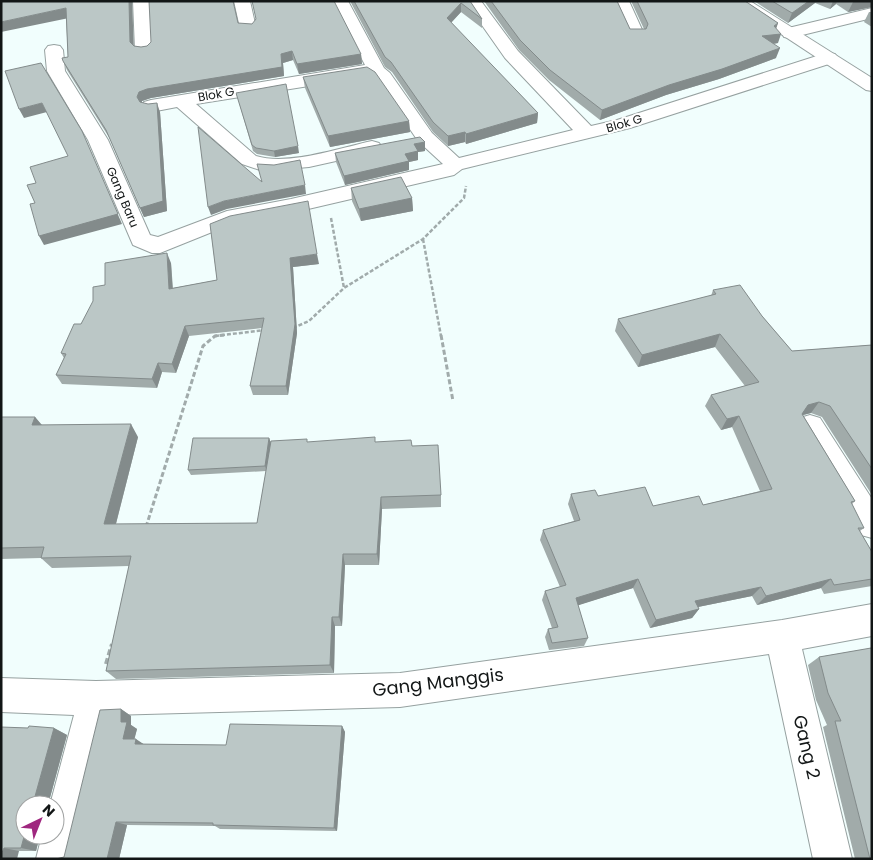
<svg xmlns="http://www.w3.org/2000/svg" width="873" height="860" font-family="Poppins,sans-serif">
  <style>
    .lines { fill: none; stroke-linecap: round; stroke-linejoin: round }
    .street-casing { stroke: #96a1a0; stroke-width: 2 }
    .secondary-casing { stroke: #96a1a0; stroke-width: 2 }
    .path-far2 { stroke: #a1abab; stroke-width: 2.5; stroke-dasharray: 4 2; stroke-linecap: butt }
    .path-far1 { stroke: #a1abab; stroke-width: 3; stroke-dasharray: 5 2.5; stroke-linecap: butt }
    .path { stroke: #a1abab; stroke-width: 4; stroke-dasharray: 6 3; stroke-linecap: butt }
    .street { fill: #fff; fill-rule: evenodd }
    .secondary { fill: #fff; fill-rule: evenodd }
    .wall { fill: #a1abaa }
    .shaded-wall { fill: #838b8b }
    .building { fill: #bbc7c6; stroke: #838b8b }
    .labels { text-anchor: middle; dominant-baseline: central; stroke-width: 4; stroke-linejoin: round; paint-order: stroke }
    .far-street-label { font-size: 12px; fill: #121616; stroke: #fff }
    .near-street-label { font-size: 18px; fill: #121616; stroke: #fff }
  </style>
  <rect width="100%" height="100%" fill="#f1fefd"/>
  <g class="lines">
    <g class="street-casing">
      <path id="street" d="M133,1H149L153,50L150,54L144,55L138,54L135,50Z
        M234,1H250L256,28L254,32H242L240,28Z
        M332,1H348L384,68L390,73L432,133L459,158L573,130L505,58L465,1H481L518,51L591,126L617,120L823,54L829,53L835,54L838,58L835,62L630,128L462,169L454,175L291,213L232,224L160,253H152L133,245L88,140L47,71L45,50L48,46L54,45L60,46L63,50L65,71L108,140L150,235L158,237L227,211L291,199L443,164L418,141L377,81L372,76L196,104L256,156C288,166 340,148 372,141L379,143L382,147L379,151L372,153L309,167L274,170H260L242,164L177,107L151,112L144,110L142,106L144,102L151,100L365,65Z
        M613,1H629L644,34L642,38H630Z
        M872,8V18L790,38L784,37L782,33L784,29Z
        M810,415L820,418L872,499V538L861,535L796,426L800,418Z
        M872,604V636L802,649L852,859H813L769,654L400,707L109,715L75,859H36L42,835H55V805H50L74,715L1,712V678L96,681L400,673L782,620Z"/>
    </g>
    <g class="secondary-casing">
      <path id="secondary" d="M731,1H750L872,78V91L866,90Z"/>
    </g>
    <path class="path-far2" d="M331,218L344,288
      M423,239L441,336
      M293,328L309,321L344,288L423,239L464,198L466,186
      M215,336L265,330"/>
    <path class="path-far1" d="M441,335L453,401
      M146,527L203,346L215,336L224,335"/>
    <path class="path" d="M106,664L112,644"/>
    <use href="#street" class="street"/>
    <use href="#secondary" class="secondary"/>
  </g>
  <path class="wall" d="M132,1L133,45L134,46L141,47L147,46L238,23L361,54L362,64L299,74L293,60L283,63L284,76L151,98L142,101V103L160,112L167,211L144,217L110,139L67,70L63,61L68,57L66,18Z
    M350,1H470L482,19V28L461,12L451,23L538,113L537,123L466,144L465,142L448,146L433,132L392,72L385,67Z
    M484,1H617L630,29H644L631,1H745L778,23L776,28L778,43L773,44L776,58L719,79L666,95L600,120L549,80L519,50Z
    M754,1H872V7L848,12L836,4L830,9L815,3L788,23Z
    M869,12H872V27L864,22Z
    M303,77L409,121L410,132L330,147L305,88Z
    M238,99L299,153L275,157L257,154L253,151Z
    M425,142V151L418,152V160L409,162V170L345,185L336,162L335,153Z
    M351,188L412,198L413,211L361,221L352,201Z
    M210,224L319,264L293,267L297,333L288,395H253L250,386L262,328L189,336L176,373L162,372L157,388L62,384L56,375L64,358L61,353L81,324L105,285L171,263L173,288L217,280Z
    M713,290L762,316L792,351L872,345V495L822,417L811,413L803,415L855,501L852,504L864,528L860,531L872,552V586L824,594L821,588L757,605L752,596L698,607L699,609L692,618L650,628L633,588L578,605L588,638L584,646L549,650L545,637L548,629L552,628L542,600L545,591L560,587L540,540L543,530L574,521L568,504L571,494L598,496L653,506L703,505L760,491L732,427L721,430L705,406L711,395L745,386L715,347L638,367L615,331L618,319L711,296Z
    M1,417H35L42,425L138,437L116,524L257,523L266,471L191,475L188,470L269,438L271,443L307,442H376L412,446L441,495V507L382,509L379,565H345L342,626H335L334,673L116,679L106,671L129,566L52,568L41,558L1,559Z
    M872,648V859H855L823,727L827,725L816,700L808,665L819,657Z
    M121,709L131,716V725L137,729L134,739L143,744L226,745L342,726L345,732L337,831L220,829L215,826L127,825L119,859H56L64,857Z
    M28,728H54L67,735L48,805H49H25V835H40L36,851H19L1,859Z"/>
  <path class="shaded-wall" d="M129,1H132L134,51L130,42Z
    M809,1H816L815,3L788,23L792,13Z
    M833,1H837L836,4L830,9Z
    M858,1H872V7L848,12L853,2Z
    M461,3V12L446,28L447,18Z
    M66,8L69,18L1,32V22Z
    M778,23L775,32L781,34L778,43L758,46L762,36Z
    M780,48L776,58L719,79L666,95L600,120L602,110L669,85Z
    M292,51L293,60L283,63L284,76L151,98L142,101L140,107L137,97L139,92L147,89Z
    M361,54L362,64L299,74L297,64Z
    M42,103L47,112L24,118L19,109Z
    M157,103L160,112L167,211L144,217L140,208Z
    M538,113L537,123L466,144V134Z
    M409,121L410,132L330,147L328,136Z
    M465,132V142L448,146V136Z
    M86,141L122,224L44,245L39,236Z
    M425,142V151L418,152V160L409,162V170L345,185L344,176L405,154L414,144Z
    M298,146L299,153L275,157L274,151Z
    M305,185L306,194L227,209L211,215L208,207L224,201Z
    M412,198L413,211L361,221L359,209Z
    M167,253L171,263L173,298L169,289Z
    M317,254L319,264L293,267L297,333L288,395L286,386L290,258Z
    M185,326L189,336L176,373L172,364Z
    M720,334L715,347L638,367L642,355Z
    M158,363L162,372L157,388L152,379Z
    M819,402L811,413L799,416L808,405Z
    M739,416L732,427L721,430L727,419Z
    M35,417L45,429L32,425Z
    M131,424L138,437L113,535L104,524Z
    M269,438L271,443L267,471L265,466Z
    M381,497L382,509L379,565L377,554Z
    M343,554L345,565L342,626L339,617Z
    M638,579L633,588L573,607L576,598Z
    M831,579L821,588L757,605L766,596Z
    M761,587L752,596L688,609L695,601Z
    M699,609L692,618L650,628L656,620Z
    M332,617L335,626L334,673L330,665Z
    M121,709L131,716V725L137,729L133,745L123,739L121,722Z
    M342,726L345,732L337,831L334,828Z
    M54,728L67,735L48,805H49H39L34,800Z
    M136,739L145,745L135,744Z
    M116,822L127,825L119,859H107Z
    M25,833V835H40L36,851L21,848Z
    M4,848L19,851L17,859H1V855Z"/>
  <path class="building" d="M1,1H129L130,42L134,46L141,47L147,46L151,42L149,1H233L238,23L252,24L256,19L252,1H334L361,54L297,64L292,51L281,54L282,67L147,89L139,92L137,97L140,102L148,104L157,103L163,201L140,208L106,130L63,61L62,58L68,57L66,8L1,22Z
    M354,1H470L482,19L461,3L447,18L538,113L466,134L465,132L448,136L433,122L391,62L385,57Z
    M491,1H617L630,29H646L648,24L637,1H745L778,23L774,26L781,34L762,36L780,48L722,69L669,85L602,110L550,70L520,40Z
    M772,1H809L792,13Z
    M41,63L82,131L118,214L39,236L30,204L35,203L27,185L36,183L30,167L68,156L42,103L19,109L5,71Z
    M367,67L375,72L409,121L328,136L303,77Z
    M286,84L298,146L274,151L256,148L252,145L236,93Z
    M198,127L262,182L257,164L274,165L300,160L305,185L224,201L208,207Z
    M420,137L425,142L414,144L418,151L405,154L409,161L344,176L335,153Z
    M401,177L412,198L359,209L351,188Z
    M308,201L317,254L290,258L295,324L286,386H250L264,318L185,326L172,364L158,363L152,379L56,375L66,354L61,353L74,324H81L93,301V287L105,285V263L167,253L169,289L217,280L210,224L230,216Z
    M740,285L762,316L792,351L872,345V469L830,406L819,402L808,405L802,414L855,501L851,502L864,528H858L872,552V579L834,585L831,579L766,596L761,587L695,601L699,609L656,620L638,579L576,598L588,638L552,643L548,629L558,627L545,591L566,585L543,530L580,520L571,494L595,490L598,496L645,487L653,506L699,496L703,505L772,489L739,416L727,419L711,395L759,382L720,334L642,355L618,319L716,294L713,290Z
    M1,417H35L32,425L131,424L104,524L257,523L271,441L307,439V442L375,437V442L411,440L412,446L438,445L441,495L381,497L377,554H343L339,617H332L330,665L106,671L131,556L41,558L44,547L1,548Z
    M193,438H269L265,466L188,470Z
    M871,648H872V859H870L835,721H841L828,693L819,657Z
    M121,709V722H127L123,739H136L135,744L226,745L230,724L342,726L334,828L213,825V823L116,822L107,859H56L64,857L100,710Z
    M29,726L54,728L34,800L39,802V805H25V833L21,848H4L1,855V727L28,728Z"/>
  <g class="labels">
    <g class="far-street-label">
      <text transform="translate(216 94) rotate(-10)">Blok G</text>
      <text transform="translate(624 123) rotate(-16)">Blok G</text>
      <text transform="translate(123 197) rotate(67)">Gang Baru</text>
    </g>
    <g class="near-street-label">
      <text transform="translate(438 682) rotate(-7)">Gang Manggis</text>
      <text transform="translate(807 747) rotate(77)">Gang 2</text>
    </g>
  </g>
  <rect width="873" height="860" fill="none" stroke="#121616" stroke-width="5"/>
  <g transform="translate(40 820) rotate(43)"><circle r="24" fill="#ffffff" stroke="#a0a2a2"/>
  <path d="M0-4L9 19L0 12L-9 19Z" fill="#9f277f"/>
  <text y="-8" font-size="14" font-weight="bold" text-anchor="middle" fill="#121616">N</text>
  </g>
</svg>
